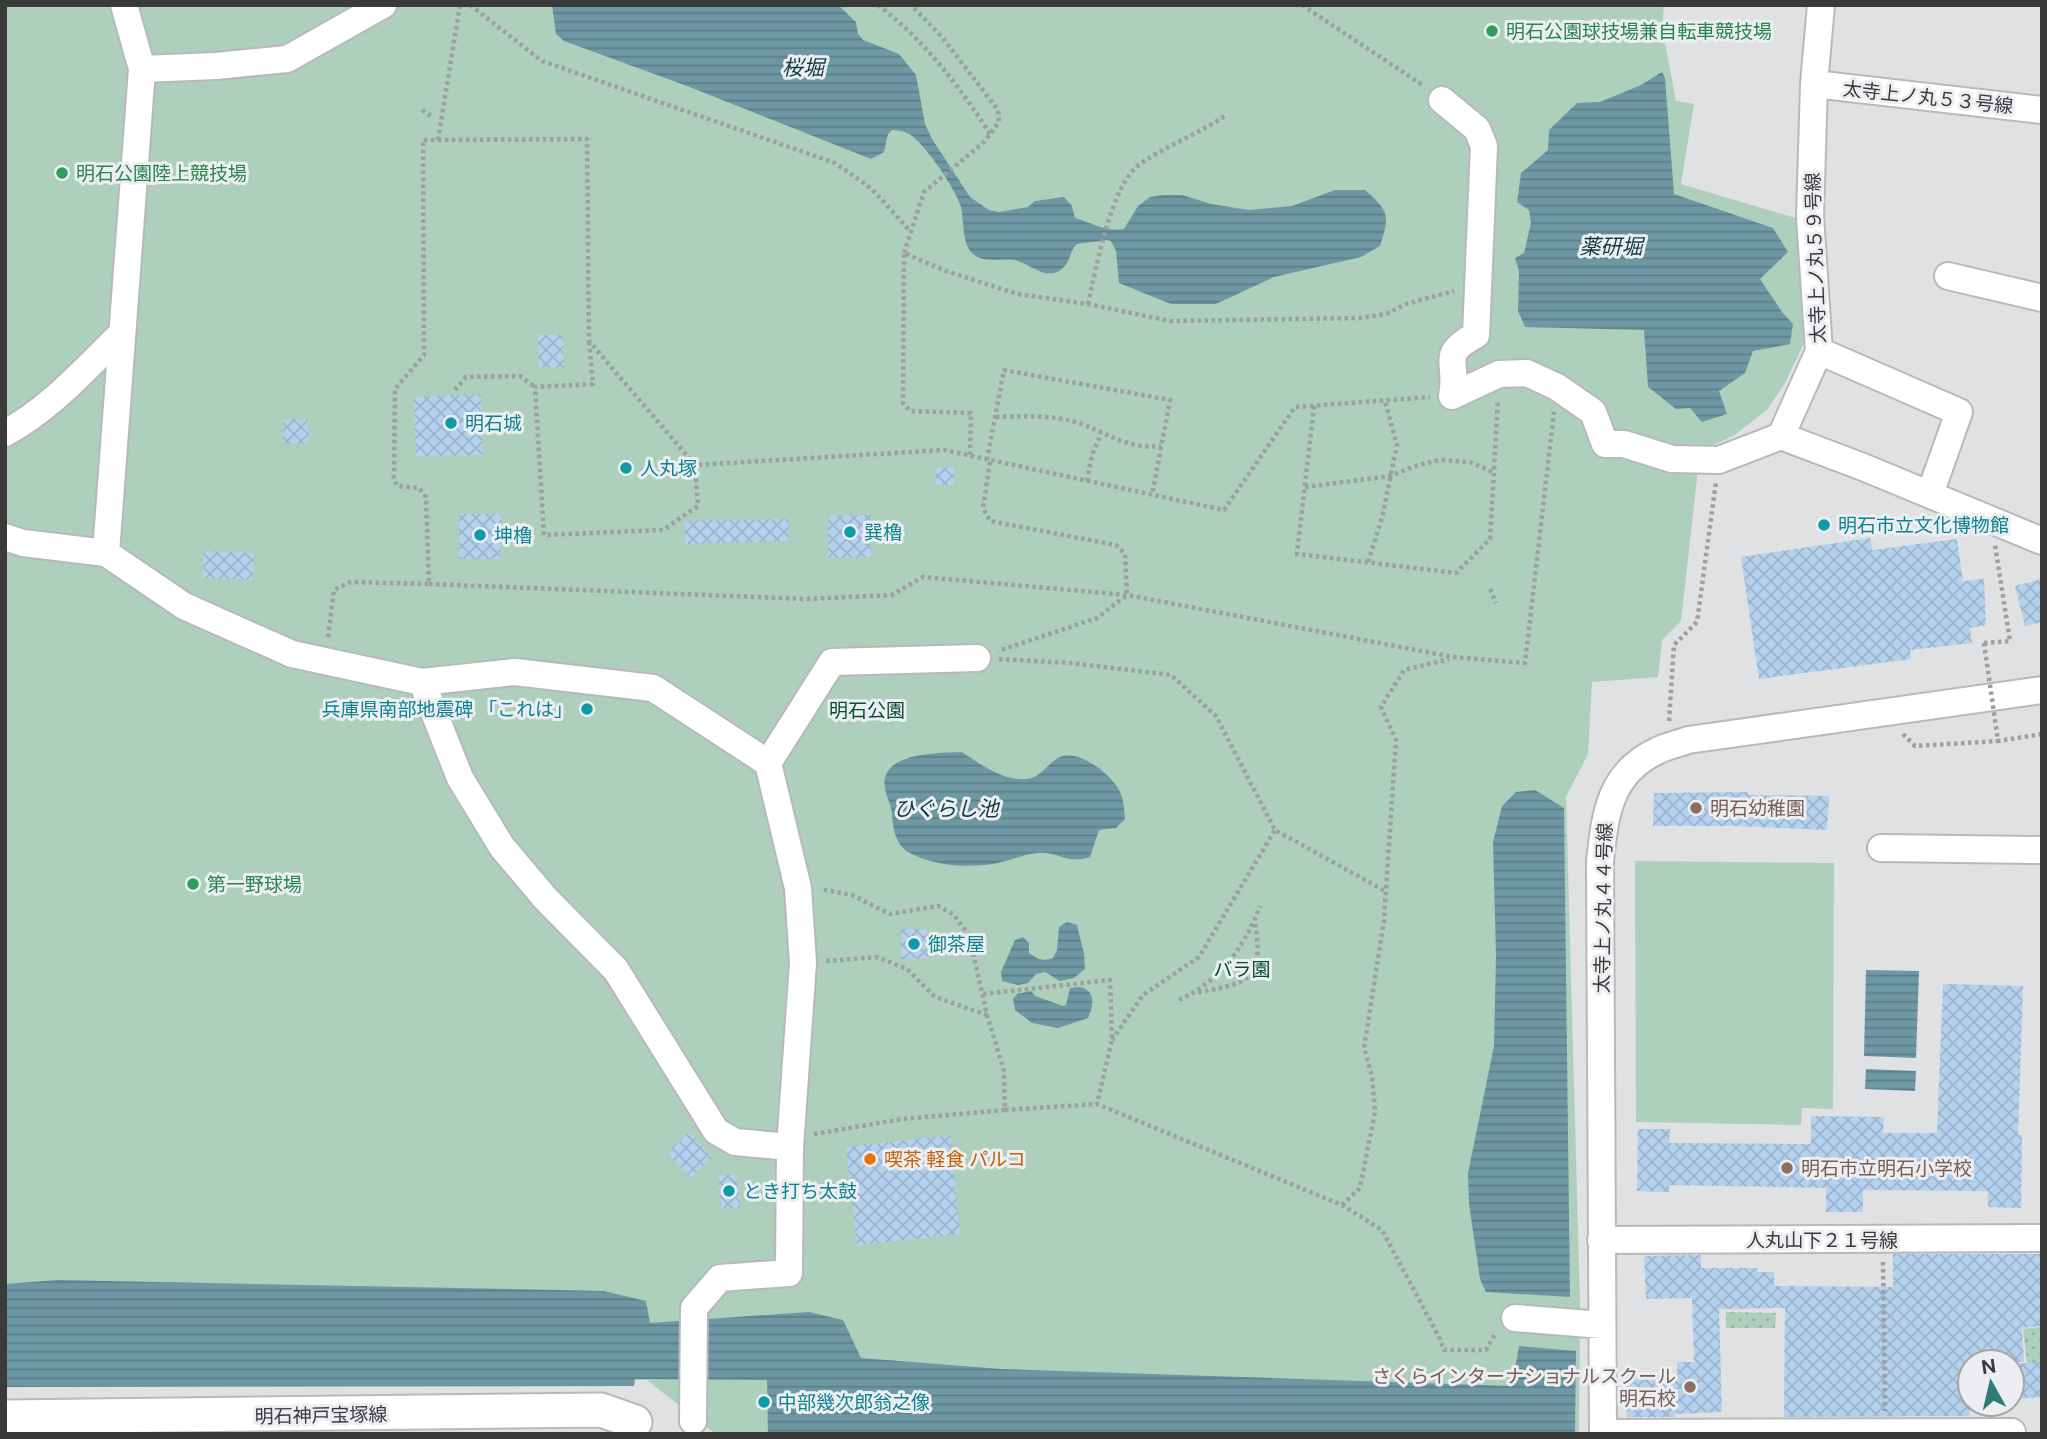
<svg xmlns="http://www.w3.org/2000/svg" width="2047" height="1439" font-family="'Public Sans','Noto Sans JP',sans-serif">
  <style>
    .grass { fill: url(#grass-dots) }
    .park { fill: #adcfbc }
    .water { fill: url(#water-rules) }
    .building { fill: url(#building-cross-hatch) }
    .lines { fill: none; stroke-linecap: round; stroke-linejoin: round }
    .minor-casing { stroke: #b7b9bb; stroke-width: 30 }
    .major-casing { stroke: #b7b9bb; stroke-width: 37 }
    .path { stroke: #9d9fa0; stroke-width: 4.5; stroke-dasharray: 3.5 3.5; stroke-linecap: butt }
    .minor { stroke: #fff; stroke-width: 26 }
    .major { stroke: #fff; stroke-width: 33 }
    .path-bridge { stroke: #9d9fa0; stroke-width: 4.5; stroke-dasharray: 3.5 3.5; stroke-linecap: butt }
    .leisure-dot { fill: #2e9e5b; stroke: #eceef1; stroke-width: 2.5 }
    .culture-dot { fill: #0f9aa8; stroke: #eceef1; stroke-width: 2.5 }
    .education-dot { fill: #8d6e63; stroke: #eceef1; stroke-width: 2.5 }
    .food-dot { fill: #e8710a; stroke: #eceef1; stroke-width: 2.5 }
    .labels { text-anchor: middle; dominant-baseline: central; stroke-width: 6; stroke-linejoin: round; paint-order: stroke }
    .leisure-label { font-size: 19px; fill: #27864d; stroke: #eceef1; text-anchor: start }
    .street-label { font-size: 19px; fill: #3a3a3b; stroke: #eceef1 }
    .culture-label { font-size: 19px; fill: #0d838f; stroke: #eceef1; text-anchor: start }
    .park-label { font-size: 19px; fill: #064d32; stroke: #eceef1 }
    .education-label { font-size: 19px; fill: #785e54; stroke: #eceef1; text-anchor: start }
    .food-label { font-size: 19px; fill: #c56008; stroke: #eceef1; text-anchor: start }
    .water-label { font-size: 21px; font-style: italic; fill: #113b44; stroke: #eceef1 }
  </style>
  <defs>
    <pattern id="grass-dots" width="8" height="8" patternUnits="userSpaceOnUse" patternTransform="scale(1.75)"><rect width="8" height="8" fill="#adcfbc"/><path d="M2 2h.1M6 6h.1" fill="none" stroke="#96b2a2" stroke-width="1.8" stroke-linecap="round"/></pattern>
    <pattern id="water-rules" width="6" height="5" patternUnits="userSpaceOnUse" patternTransform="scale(1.75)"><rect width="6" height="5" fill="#6e99a4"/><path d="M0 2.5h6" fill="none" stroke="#5b7e87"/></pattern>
    <pattern id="building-cross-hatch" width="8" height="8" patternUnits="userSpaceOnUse" patternTransform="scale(1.75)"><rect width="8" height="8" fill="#b4d1ed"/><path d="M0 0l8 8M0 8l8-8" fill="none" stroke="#9cb4cc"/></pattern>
  </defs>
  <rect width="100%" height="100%" fill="#dfe1e3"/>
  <path class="grass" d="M1726,1312L1776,1313L1775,1328H1726Z
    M2042,1327V1362L2027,1364L2023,1329Z"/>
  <path class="park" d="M5,5H1664L1662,27L1676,101L1694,104L1681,184L1802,220L1804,343L1785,383L1767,410L1733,436L1700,451L1681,621L1662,640L1658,677L1592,682L1588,754L1566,797L1580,1303L1579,1434H715L647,1380L5,1381Z
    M1635,861L1834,863L1833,1109L1802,1108L1801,1125L1636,1122Z"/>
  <path class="water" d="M552,5H838L856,22L858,34L863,40L899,54L916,75L925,124L932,139L970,197L989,210L999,212L1028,207L1035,201L1064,197L1072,206L1075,218C1092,223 1106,232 1124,229L1138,206L1150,197L1163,195H1182L1211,204L1249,210L1292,206L1335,190H1365C1389,211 1390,215 1380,246L1361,257L1274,277L1216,304H1171L1119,283L1116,251L1111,241L1107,240L1077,244C1071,249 1071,256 1067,263C1050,287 1032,263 1014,260C1000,258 983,264 972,253C962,243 964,220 961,207C956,190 927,147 912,136C907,132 899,130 892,130L888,134L884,152L871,159L687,86L564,41L556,34Z
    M1662,72L1665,78L1674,194L1773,228L1788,252L1760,279L1782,312L1793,324L1790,344L1753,351L1745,373L1719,391L1727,414L1702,422L1690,408L1676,409L1648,387L1644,330L1525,327L1518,311L1519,271L1515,258L1524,253L1531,223L1529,210L1517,202L1521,173L1548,150L1549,130L1577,103L1600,102L1641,85Z
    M962,752C980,764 1003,781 1026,779C1043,778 1048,760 1063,756C1083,752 1112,775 1120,792C1124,800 1124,810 1125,819L1116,828L1099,830L1090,857C1066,865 1058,851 1038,853C1025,854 1014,859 1002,862C973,869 934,867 908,852C895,844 893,827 892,814C891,802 882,790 885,778C891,752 941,753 962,752Z
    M1535,790L1564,808L1570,1297L1486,1292L1480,1279L1469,1204L1468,1173L1494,1046L1496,955L1493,842L1502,806L1516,792Z
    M1067,922L1077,925L1084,954L1085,969L1074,978L1060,981L1045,972L1036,974L1028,983L1018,985L1002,981L1001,972L1015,940L1023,937L1029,943V953C1038,959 1042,962 1053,958L1057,950L1059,927Z
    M1866,970L1919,971L1916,1058L1864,1056Z
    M1079,987C1096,990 1094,1005 1088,1018L1058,1028L1032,1023L1015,1010L1013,999L1017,994L1031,991L1035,996L1063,1006L1066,1005L1070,988Z
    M1866,1069L1916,1071L1915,1091L1865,1089Z
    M58,1280L604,1291L646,1301L650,1323L809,1312L843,1320L861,1358L1001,1369L1512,1386L1519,1346L1576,1351L1575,1434H768L767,1380L635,1379L634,1386L5,1387V1284Z"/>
  <path class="building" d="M538,335H563L564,367H539Z
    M481,394L483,455L416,456L414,397Z
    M308,419V443L283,444V420Z
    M954,467V485H936V468Z
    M459,514H501L500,559H459Z
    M828,515H871V557L828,558Z
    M788,519L789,541L685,544V521Z
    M1870,538L1872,550L1957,539L1963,581L1984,579L1986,625L1970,628L1972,643L1910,650L1911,659L1759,679L1741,557Z
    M204,551L254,553L252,580L203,578Z
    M2042,579V622L2025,626L2015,586Z
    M1748,792V795L1829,796L1827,830L1737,826H1653L1654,793Z
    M901,929H927L928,958L901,959Z
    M1943,984L2023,986L2018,1135H2022L2021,1208L1988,1207V1191L1863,1190V1212H1826V1188L1669,1185V1192L1637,1191L1638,1129H1670L1669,1143L1811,1144V1116L1884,1117L1883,1133H1937Z
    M689,1132L712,1157L691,1178L667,1153Z
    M950,1135L960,1234L857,1245L846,1147Z
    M736,1174L741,1207L722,1209L718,1176Z
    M1893,1254H2042V1326L2022,1328L2024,1362H1970V1416L1784,1417L1785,1308L1719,1309L1722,1412L1675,1414V1417H1627L1624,1375H1677V1362H1694L1692,1298L1646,1299L1644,1256L1701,1255V1268H1758V1272H1774V1286L1893,1287Z
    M2042,1362V1397L2012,1399V1364Z"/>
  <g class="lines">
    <g class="minor-casing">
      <path id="minor" d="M142,69L216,66L287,59L383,5
        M1814,84L2042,110
        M1442,100L1477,129L1484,146L1476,335C1438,355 1459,361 1452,396L1499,374L1527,373L1557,387L1593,412L1605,444H1624L1672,459L1719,460L1781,436L1819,351L1810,217L1814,84L1821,5
        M1948,276L2042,298
        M1819,351L1959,412L1930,494
        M5,433C50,409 85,369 121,334
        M1781,436L1863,467L2042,541
        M5,537L23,543L106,553L184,606L292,654L422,682L515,672L653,688L768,763L798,888L803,963L790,1147L789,1273L720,1278L694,1308L693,1421
        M106,553L142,69L124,5
        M422,682L460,778L502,847L545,898L616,970L716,1131L735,1142L790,1147
        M768,763L832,662L977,658
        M1881,848L2042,850
        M1601,1240L2042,1238
        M1515,1318L1602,1325
        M1603,1433L2012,1432V1434
        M1603,1434L1600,861C1605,816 1609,773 1657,751C1666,746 1678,744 1688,740L2042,690"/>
    </g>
    <g class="major-casing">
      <path id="major" d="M5,1417L601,1410L635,1422"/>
    </g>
    <path class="path" d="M470,5L542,61L835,163L872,189L911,232
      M878,5C923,39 961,88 990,134
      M1302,5L1424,86
      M422,110L433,117
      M438,140L460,5
      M904,253L924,192L984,142L999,122L998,110L942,37L911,5
      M1088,304C1096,269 1111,184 1140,164C1166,146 1198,134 1225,116
      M589,342L593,384L535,387L544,535L663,530L698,506L695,465
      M455,390L466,377L520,376L535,387
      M1314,406L1297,554L1456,573L1490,539L1498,400
      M996,417C1021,416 1047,415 1072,421C1105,430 1124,450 1161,446
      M970,455L971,413L910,411L903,403L904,253L946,271L1017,294L1088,304L1170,321L1359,318L1386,314L1406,304L1454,291
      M987,460L1004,370L1170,400L1152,495
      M990,462L983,508L990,521L1116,545L1125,554L1127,595L1097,618L998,651
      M1087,481L1092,455L1101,434
      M1305,487L1390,476L1418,465L1440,460L1470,462L1495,473
      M1368,562L1382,518L1397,445L1385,401
      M429,584L806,599L892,595L923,577L1127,595L1453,657L1525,663L1554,412
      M1490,589L1496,603
      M328,637L334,590L350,582L429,584L426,497L419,488L397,486L394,478L395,389L424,355L423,140L587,139L589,341L695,465L944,450L1224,510L1295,407L1430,397
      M1984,643L2010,641L1995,545
      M999,659L1070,663L1171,675L1216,716L1275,830L1385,891
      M1669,721L1674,645L1697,622L1716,482
      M1903,734L1915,746L1998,741
      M826,961L877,957L907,969L935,997L987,1015
      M1198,992C1254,983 1263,978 1255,920
      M983,994L1110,980L1112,1040L1097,1104
      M1179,1000C1220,981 1244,948 1260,906
      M1112,1040L1143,995L1199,957L1275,830
      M1005,1110L1097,1104L1342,1205L1382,1230L1438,1335L1444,1350H1486L1496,1332
      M814,1134L903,1119L1005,1110L1004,1071L987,1015L969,935L953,914L938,906L890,914L852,895L820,889
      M1342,1205L1360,1188L1375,1112L1372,1076L1364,1048L1384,920L1396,740L1381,707L1404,670L1449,659
      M1883,1262L1885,1411"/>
    <use href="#minor" class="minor"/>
    <use href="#major" class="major"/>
    <path class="path-bridge" d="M1984,643L1998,741L2042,734"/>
  </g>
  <g class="leisure-dot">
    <circle cx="1492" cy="31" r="7"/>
    <circle cx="62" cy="173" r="7"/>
    <circle cx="193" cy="884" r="7"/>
  </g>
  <g class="culture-dot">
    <circle cx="451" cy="423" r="7"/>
    <circle cx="626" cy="468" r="7"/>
    <circle cx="1824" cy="525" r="7"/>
    <circle cx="850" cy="532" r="7"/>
    <circle cx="480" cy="535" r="7"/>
    <circle cx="587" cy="709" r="7"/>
    <circle cx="914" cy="944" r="7"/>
    <circle cx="729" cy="1191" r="7"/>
    <circle cx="764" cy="1402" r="7"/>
  </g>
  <g class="education-dot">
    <circle cx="1696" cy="808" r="7"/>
    <circle cx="1787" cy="1168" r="7"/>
    <circle cx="1690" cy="1387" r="7"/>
  </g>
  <circle class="food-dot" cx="870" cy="1159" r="7"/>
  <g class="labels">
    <g class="leisure-label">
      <text x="1506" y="31">明石公園球技場兼自転車競技場</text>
      <text x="76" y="173">明石公園陸上競技場</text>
      <text x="207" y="884">第一野球場</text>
    </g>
    <g class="street-label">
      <text transform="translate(1928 97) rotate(6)">太寺上ノ丸５３号線</text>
      <text transform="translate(1815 258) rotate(-92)">太寺上ノ丸５９号線</text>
      <text transform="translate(1603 908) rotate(-89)">太寺上ノ丸４４号線</text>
      <text x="1822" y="1240">人丸山下２１号線</text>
      <text transform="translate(321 1415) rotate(-1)">明石神戸宝塚線</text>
    </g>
    <g class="culture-label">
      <text x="465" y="423">明石城</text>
      <text x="640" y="468">人丸塚</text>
      <text x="1838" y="525">明石市立文化博物館</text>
      <text x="864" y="532">巽櫓</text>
      <text x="494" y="535">坤櫓</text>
      <text x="573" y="709" text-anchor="end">兵庫県南部地震碑 「これは」</text>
      <text x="928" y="944">御茶屋</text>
      <text x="743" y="1191">とき打ち太鼓</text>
      <text x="778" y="1402">中部幾次郎翁之像</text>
    </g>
    <g class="park-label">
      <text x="867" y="710">明石公園</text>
      <text x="1242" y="969">バラ園</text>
    </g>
    <g class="education-label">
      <text x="1710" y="808">明石幼稚園</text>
      <text x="1801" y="1168">明石市立明石小学校</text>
      <text x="1676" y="1376" text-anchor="end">さくらインターナショナルスクール<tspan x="1676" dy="22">明石校</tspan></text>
    </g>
    <g class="food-label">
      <text x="884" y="1159">喫茶 軽食 パルコ</text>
    </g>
    <g class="water-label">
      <text x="803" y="67">桜堀</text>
      <text x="1611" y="246">薬研堀</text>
      <text x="946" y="808">ひぐらし池</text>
    </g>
  </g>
  <rect width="2047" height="1439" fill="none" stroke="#3a3a3b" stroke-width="14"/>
  <g transform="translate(1991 1383) rotate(352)"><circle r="33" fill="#eceef1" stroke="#a5a6a8" stroke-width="2"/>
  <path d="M0-5L12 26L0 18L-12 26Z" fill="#327a74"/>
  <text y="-10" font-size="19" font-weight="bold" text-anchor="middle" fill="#3a3a3b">N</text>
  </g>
</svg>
